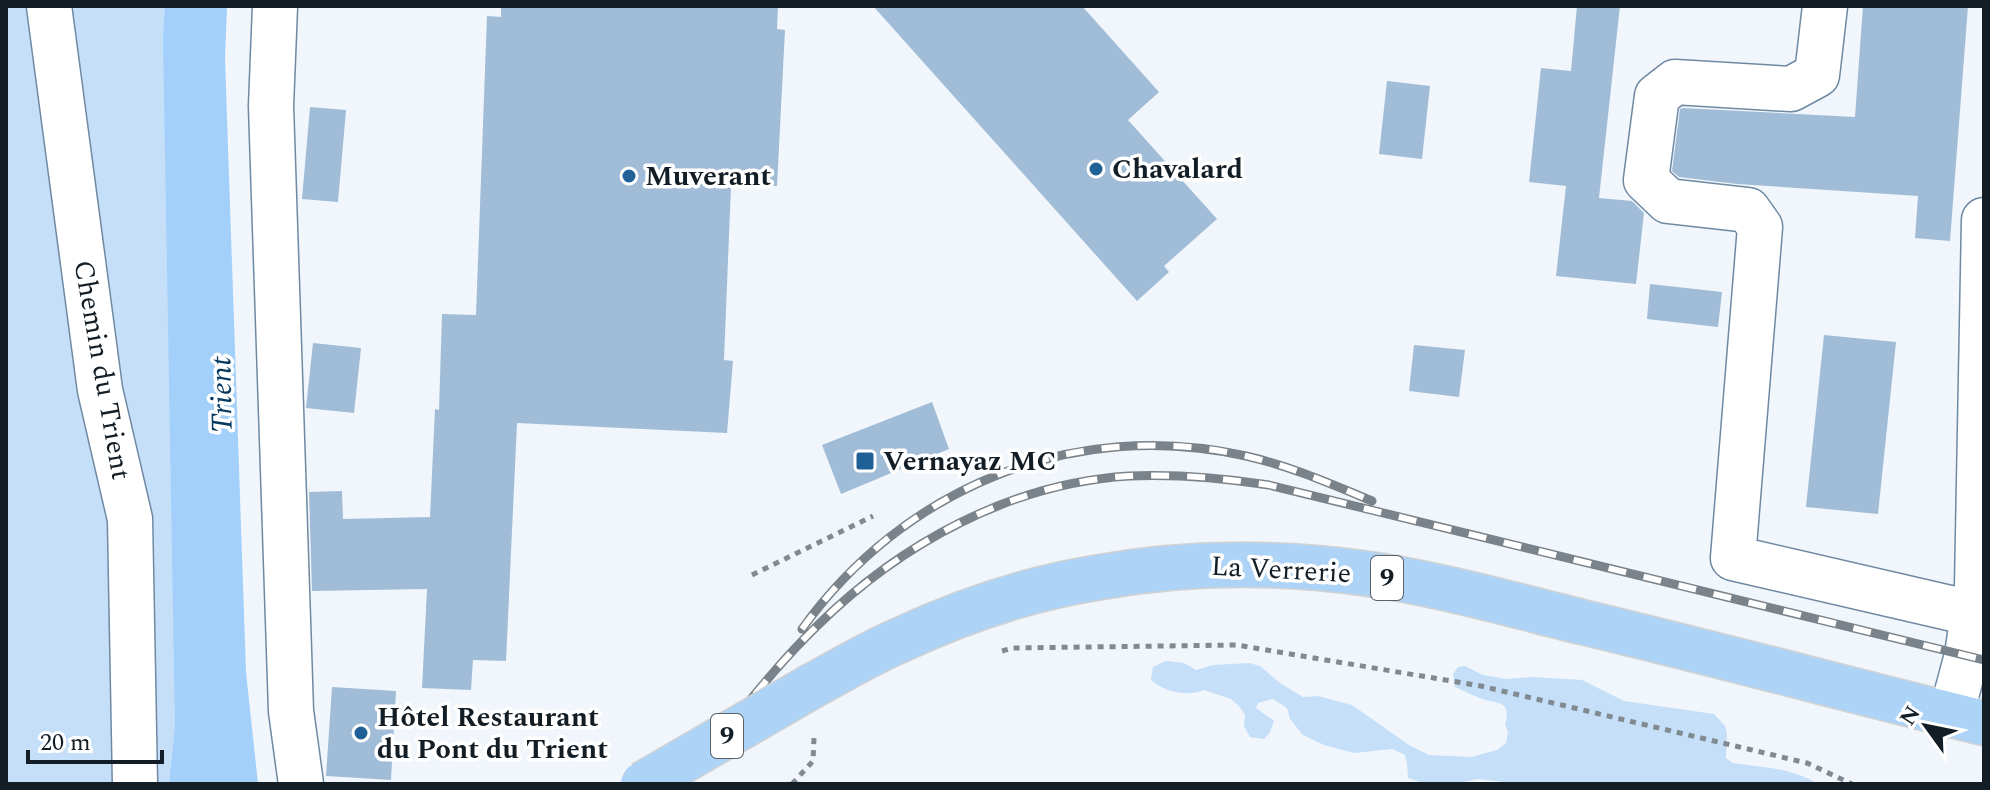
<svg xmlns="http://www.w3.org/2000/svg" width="1990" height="790" font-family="Spectral,serif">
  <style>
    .green { fill: #c5dff9 }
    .water { fill: #a3d0fa }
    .building { fill: #a1bcd7 }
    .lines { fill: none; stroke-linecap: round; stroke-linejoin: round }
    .minor-casing { stroke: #6f89a3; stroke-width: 47 }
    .major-casing { stroke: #d0d2d4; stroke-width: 47 }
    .path { stroke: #818a91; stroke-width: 5; stroke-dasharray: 6 6; stroke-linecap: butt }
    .minor { stroke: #fff; stroke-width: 44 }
    .major { stroke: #add3f7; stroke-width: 44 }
    .rail-casing { stroke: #7a838a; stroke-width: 9 }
    .rail { stroke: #fff; stroke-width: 6; stroke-dasharray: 18; stroke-linecap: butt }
    .major-bridge-casing { stroke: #d0d2d4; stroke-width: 47; stroke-linecap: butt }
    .major-bridge { stroke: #add3f7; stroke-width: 44 }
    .poi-dot { fill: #1f6096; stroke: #fff; stroke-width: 3 }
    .labels { text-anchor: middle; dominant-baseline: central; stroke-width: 7; stroke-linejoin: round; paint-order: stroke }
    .shield { fill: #fff; stroke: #596167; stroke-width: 2 }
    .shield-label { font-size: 26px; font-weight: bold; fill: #121d26 }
    .poi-label { font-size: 28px; font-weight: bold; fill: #121d26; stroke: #fff; text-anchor: start }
    .street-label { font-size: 28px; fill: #121d26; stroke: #fff }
    .water-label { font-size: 30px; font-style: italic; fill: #053960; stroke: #fff }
  </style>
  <rect width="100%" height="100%" fill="#f0f6fb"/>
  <path class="green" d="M6,6H206L224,784H6Z
    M1166,661L1184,663L1196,670L1213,665L1249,663L1260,666L1280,683L1303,697L1318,696L1352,705L1409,745L1429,755L1471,757L1497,750L1506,743L1508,732L1505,725C1511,703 1502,704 1486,700C1475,697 1465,691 1455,687L1453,674L1458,667L1465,666L1483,675L1506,679L1533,677L1582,680L1624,701L1714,714L1725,726L1727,734L1726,758L1733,763C1759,767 1795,768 1817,784H1519L1478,779L1454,784H1426L1408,778L1407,763L1405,755L1392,749L1354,753L1324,745L1303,735L1290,719L1287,708L1273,699L1258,703L1256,708L1274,721L1270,732L1264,739L1250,737L1244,726L1245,715L1239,706L1231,699L1204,690C1187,697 1165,692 1151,680L1153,667Z"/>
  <path class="water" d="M165,6H227L225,59L246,672L258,784H169L175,727L163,39Z"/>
  <path class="building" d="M501,6H778L777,29L785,30L777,186H731L724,360L733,361L727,433L517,423L506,661L473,660L471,690L422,688L427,589L312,591L309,492L342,491L343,519L430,517L435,409L439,410L442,314L476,315L487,16L501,17Z
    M873,6H1082L1159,92L1128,120L1217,219L1164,266L1169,272L1137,301Z
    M1577,6H1620L1599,198L1632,201L1644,213L1636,284L1556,276L1566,186L1529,182L1541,68L1571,71Z
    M1863,6H1968L1950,241L1915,238L1918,196L1737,184L1679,177L1672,171L1680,109L1683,108L1855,117Z
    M1387,81L1430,86L1422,159L1379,154Z
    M310,107L346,110L338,202L302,199Z
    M1650,284L1722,292L1718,327L1647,319Z
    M1824,335L1896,342L1878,514L1806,507Z
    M313,343L361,348L354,413L306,408Z
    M1414,345L1465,350L1459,397L1409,391Z
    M932,402L949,449L841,494L822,445Z
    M332,687L396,691L391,780L326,776Z"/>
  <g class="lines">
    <g class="minor-casing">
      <path id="minor" d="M49,6L100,390L130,519L135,784
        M275,6L271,106L291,711L301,784
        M1825,6L1817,75L1791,89L1675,82L1657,96L1646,180L1668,201L1748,210L1760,227L1733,558L1984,616
        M1951,715L1967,655L1977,587L1984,220"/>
    </g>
    <g class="major-casing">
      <path id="major" d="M812,686C840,671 868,654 898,641C960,612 1027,589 1095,578C1183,562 1273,561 1362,573C1436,583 1509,604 1582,622C1716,654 1850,690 1984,723"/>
    </g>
    <path class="path" d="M752,575L873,516
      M1002,651L1013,648L1237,645L1481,686L1807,763L1852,784
      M792,784L813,761L814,738"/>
    <use href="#minor" class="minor"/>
    <use href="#major" class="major"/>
    <g class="rail-casing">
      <path id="rail" d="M802,629C903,488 1074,417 1246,456C1290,466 1331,484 1372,501
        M732,722C759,689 786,656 817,626C900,544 1011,483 1129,476C1176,474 1223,478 1269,485L1984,660
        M685,784L739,712"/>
    </g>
    <use href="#rail" class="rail"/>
    <g class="major-bridge-casing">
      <path id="major-bridge" d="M643,784L812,686"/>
    </g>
    <use href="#major-bridge" class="major-bridge"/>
  </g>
  <g class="poi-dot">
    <circle cx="1096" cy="169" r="8"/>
    <circle cx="629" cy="176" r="8"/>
    <rect x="855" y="451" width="20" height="20" rx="4"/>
    <circle cx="361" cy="733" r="8"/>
  </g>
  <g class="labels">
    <g class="shield">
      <rect x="1371" y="556" width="32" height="44" rx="6"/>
      <rect x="711" y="714" width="32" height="44" rx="6"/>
    </g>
    <g class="shield-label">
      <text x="1387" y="578">9</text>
      <text x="727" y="736">9</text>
    </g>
    <g class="poi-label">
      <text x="1112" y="169">Chavalard</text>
      <text x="645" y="176">Muverant</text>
      <text x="883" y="461">Vernayaz MC</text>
      <text x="377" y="717">Hôtel Restaurant<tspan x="377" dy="32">du Pont du Trient</tspan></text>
    </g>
    <g class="street-label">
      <text transform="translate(102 370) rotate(80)">Chemin du Trient</text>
      <text transform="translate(1281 570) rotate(3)">La Verrerie</text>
    </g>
    <g class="water-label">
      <text transform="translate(222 395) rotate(-91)">Trient</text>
    </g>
  </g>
  <rect width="1990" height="790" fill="none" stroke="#121d26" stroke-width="16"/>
  <g transform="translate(1926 726) rotate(303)" stroke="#ffffff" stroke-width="6" paint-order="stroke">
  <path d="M0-6L14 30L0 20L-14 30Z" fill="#121d26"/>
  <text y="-12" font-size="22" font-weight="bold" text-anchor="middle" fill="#121d26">N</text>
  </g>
  <path d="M28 750v12h134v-12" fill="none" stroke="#121d26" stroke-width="4"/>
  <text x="40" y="750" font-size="24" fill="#121d26" stroke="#ffffff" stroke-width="6" paint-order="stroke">20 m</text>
</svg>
